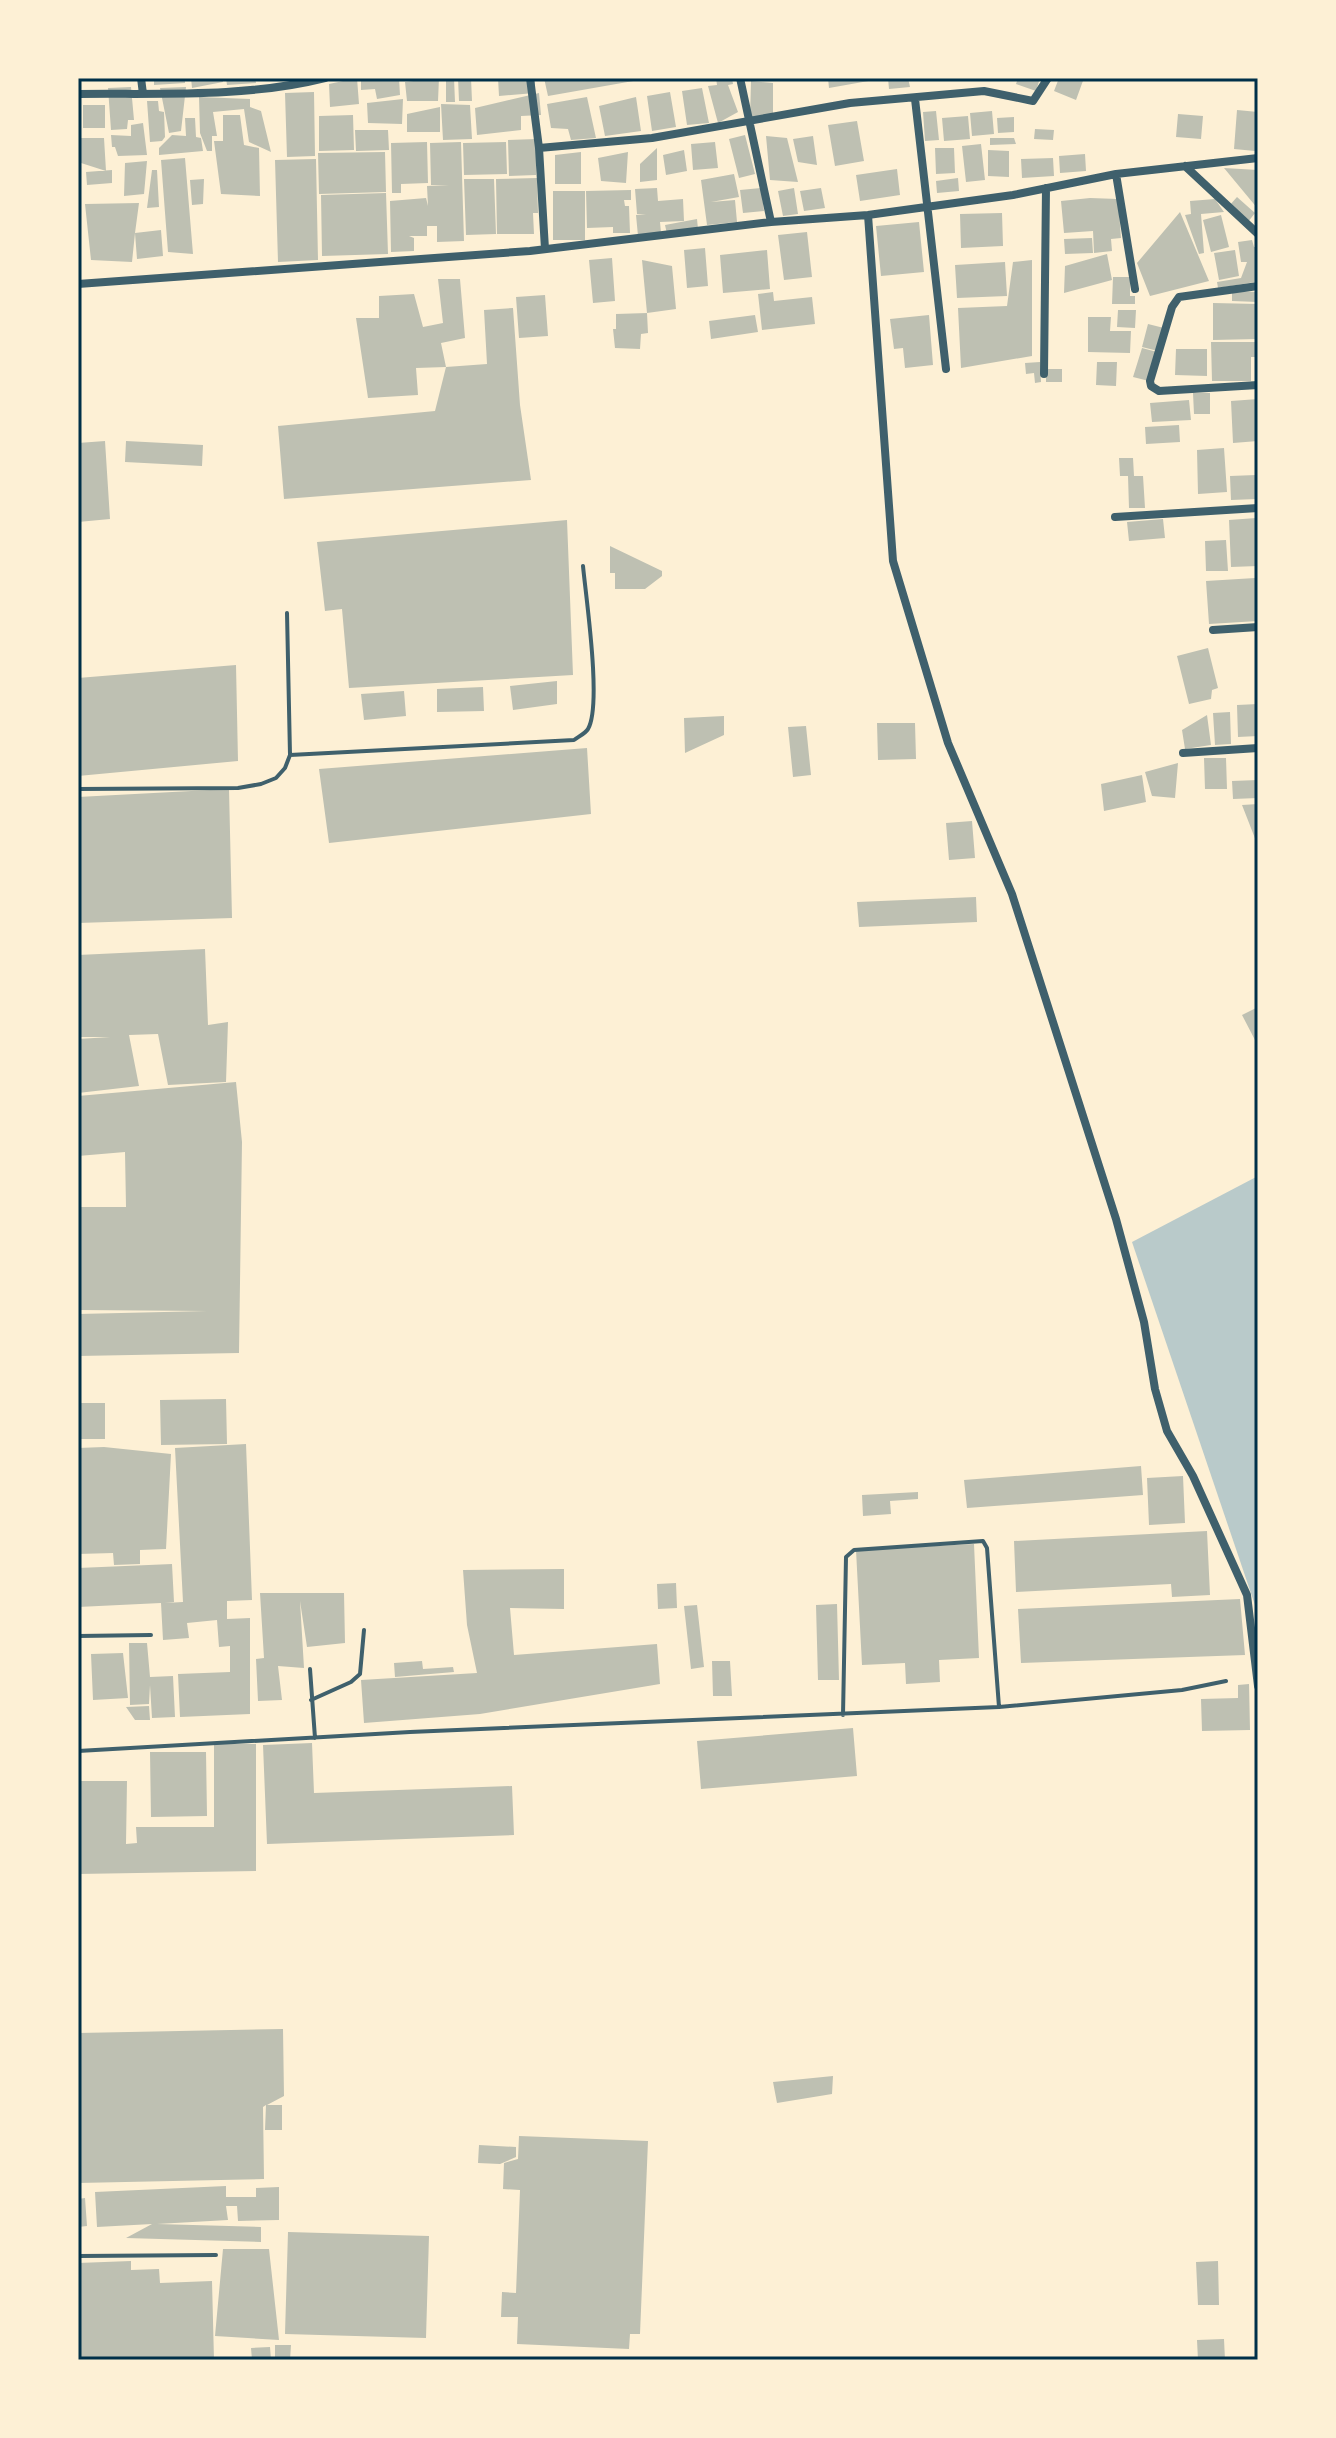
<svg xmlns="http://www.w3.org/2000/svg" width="1336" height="2438" font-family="Arial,sans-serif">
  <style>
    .green { fill: #b9caca }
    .building { fill: #bec0b2 }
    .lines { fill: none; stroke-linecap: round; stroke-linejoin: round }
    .service { stroke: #3f606c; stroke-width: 4 }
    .minor { stroke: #3f606c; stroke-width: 8 }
    .neatline { fill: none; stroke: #003049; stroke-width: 3 }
  </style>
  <rect width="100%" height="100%" fill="#fdf0d5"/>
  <path class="green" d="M1258,1176V1614L1132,1242Z"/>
  <path class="building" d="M154,78H185V83L154,85Z
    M191,78H222L223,82L192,88Z
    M226,78H255L256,83L227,85Z
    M357,78L359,104L330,107L329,84Z
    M361,78H399L400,95L377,99L375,89L361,90Z
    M439,78L438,101H407L405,82Z
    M446,78H454L455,102H446Z
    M458,78H471L472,101H459Z
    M498,78H535V93L499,96Z
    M544,78H639V80L548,96Z
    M716,78H732L733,84L728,85L738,112L718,123L708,86L717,85Z
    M828,78H874V80L829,88Z
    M888,78H908L910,87L889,89Z
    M1018,78H1040L1036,91L1016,84Z
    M1059,78H1084L1076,100L1054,91Z
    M751,81L773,83V115L750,119Z
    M131,87L134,120H128L127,129L111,130L108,88Z
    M186,87L181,131L169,133L160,88Z
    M702,88L709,123L687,125L682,91Z
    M314,92L315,156L287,157L285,93Z
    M670,92L676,127L652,131L647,96Z
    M539,93L541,115L521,116V130L477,135L475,108Z
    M199,97L250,99V107L261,111L271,152L249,142L244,109L213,112L217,136H212V151H207L200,133Z
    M587,97L596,138L571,140L568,129L551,128L547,104Z
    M636,97L641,131L605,136L599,106Z
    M403,99L402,124L368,123L367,103Z
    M147,101H158L159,111L164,112L165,137L162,141L150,142Z
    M441,104L470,105L472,139L443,140Z
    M83,105H105V128H83Z
    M440,107V132H407V114Z
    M1237,110L1258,112L1255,151L1234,149Z
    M936,111L939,140L925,141L923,112Z
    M992,111L994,134L972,136L970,113Z
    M1178,114L1203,116L1201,139L1176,137Z
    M223,115H240L244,145L259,148L260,196L221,194L214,141H223Z
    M353,115L354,150L319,151V116Z
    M968,116L970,139L944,141L942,118Z
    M1014,117V132L998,133L997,118Z
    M185,118H195L196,137L201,138L203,151L159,155V148L172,135L186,136Z
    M857,121L864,161L835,166L828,125Z
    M143,123L147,155L118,156L115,147H112L111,135L131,136V125Z
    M1035,129L1054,130L1053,140L1034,139Z
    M355,130H388L389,150L356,151Z
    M745,135L755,174L739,178L729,139Z
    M766,136L787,138L798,182L770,180Z
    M813,136L817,165L798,162L793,139Z
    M79,138H104L106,171L81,163Z
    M990,138H1014L1016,144L990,145Z
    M536,139V175L509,176L508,140Z
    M427,142L428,183L401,184V193H392L391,143Z
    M461,142L464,241L437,242V226H427V236H409L414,238V251L391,252L390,201L426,198L428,206L427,186L449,185H431L430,143Z
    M506,142L507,174L464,175L463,143Z
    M715,142L718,168L693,170L691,144Z
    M981,144L985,180L966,182L962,146Z
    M657,148V180L640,182V164Z
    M935,148H954L955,173L936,174Z
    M684,150L687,171L666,175L663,155Z
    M988,150L1009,151V177L988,176Z
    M385,152L386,192L319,194L318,153Z
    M581,152V184H555V155Z
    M628,152L626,183L601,181L598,158Z
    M1085,154L1086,171L1060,173L1059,156Z
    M185,158L193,254L168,252L161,160Z
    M1053,158L1054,176L1022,178L1021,159Z
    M316,159L318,260L278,262L275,160Z
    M147,161L144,194L124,196L125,163Z
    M1224,168L1258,170V209Z
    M897,169L900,195L860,201L856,175Z
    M112,170V183L87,185L86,172Z
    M152,170H157L159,207L147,208Z
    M734,174L739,197L711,202L735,200L737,222L707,225L701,180Z
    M537,178L538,213H533L534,234H497L496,179Z
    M958,178L959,191L937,193L936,181Z
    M204,179L203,204L192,205L190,180Z
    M464,179H494L496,234L466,235Z
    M657,188L658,201L683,199L684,221L660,222L661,233L638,236L636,215L646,214H637L635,189Z
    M761,188L764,211L743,213L740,190Z
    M794,188L798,214L783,216L778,191Z
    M821,188L825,208L804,211L800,191Z
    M631,190V200H624L625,206H629L630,233H613V227L587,228L586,191Z
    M553,191H585V240H553Z
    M386,193L388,254L322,256L321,195Z
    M1237,197L1255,213L1248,222L1229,206Z
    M1090,198L1118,199L1121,238L1111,239L1112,251L1094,253L1093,231L1064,233L1061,201Z
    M1215,199L1224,212L1201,214L1204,253L1199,254L1185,215L1191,214L1190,201Z
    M139,203L135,233L161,230L163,256L137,259L135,233L132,262L91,260L85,204Z
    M1180,212L1209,281L1150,296L1137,263Z
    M1002,213L1003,246L961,248L960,214Z
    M1221,215L1229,247L1211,252L1203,220Z
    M697,219L698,229L667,234L665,225Z
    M919,222L924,272L881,276L876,226Z
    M807,232L812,277L784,280L778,235Z
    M1092,238L1093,253L1065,254L1064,239Z
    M1252,240L1254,247H1258L1255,282L1218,288L1217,282L1241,278L1247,262H1241L1238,242Z
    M705,248L708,286L687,288L684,250Z
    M767,250L770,289L723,293L720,255Z
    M1235,250L1239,276L1219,280L1214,253Z
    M1107,254L1112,280L1064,293L1065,266Z
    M612,258L615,301L593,303L589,260Z
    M642,260L672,266L676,309L647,313Z
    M1032,260V356L961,368L958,308L1007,306L1013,262Z
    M1005,262L1007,296L957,298L955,265Z
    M1113,277H1130V296H1135V304H1112Z
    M438,279H460L465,338L441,343L446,367L416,368L418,395L368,398L356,318H379V296L414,294L423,327L443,323Z
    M1232,291L1258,292V302L1232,301Z
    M773,292L774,301L812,297L815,324L762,330L758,294Z
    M545,295L548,336L519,338L516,297Z
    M1213,303L1258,304V339L1213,340Z
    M513,308L520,405L531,480L284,499L278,426L435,411L446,367L487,364L484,310Z
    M1118,310H1136L1135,328L1117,327Z
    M647,313L648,333L641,334L640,349L615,348L613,329H616V314Z
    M755,315L758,332L711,339L709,321Z
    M929,315L933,365L905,368L903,348L894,349L890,319Z
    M1088,317H1111L1110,331H1131L1130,353L1088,352Z
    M1148,324L1164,328L1158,351L1142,347Z
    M1211,342H1258V357H1251V381H1212Z
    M1142,348L1157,352L1149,381L1133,377Z
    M1176,349H1207V376L1175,375Z
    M1040,362L1041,382L1035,383L1034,373L1026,374L1025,363Z
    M1097,362H1117L1116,386L1096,385Z
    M1046,369H1062V382H1046Z
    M1193,393H1210V414H1194Z
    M1258,399V441L1233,443L1231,401Z
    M1189,400L1191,420L1152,422L1150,403Z
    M1179,425L1180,442L1146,444L1145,427Z
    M105,441L110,519L78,522V443Z
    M126,441L203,445L202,466L125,462Z
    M1224,448L1227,492L1198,494L1197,450Z
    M1119,458H1133L1134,476H1143L1145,508H1129L1128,476H1120Z
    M1256,475L1257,499L1231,500L1230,476Z
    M1256,518L1258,566L1231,567L1229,520Z
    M1163,519L1165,538L1129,541L1127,522Z
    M567,520L573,675L349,688L342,609L325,611L317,542Z
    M1226,540L1228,571H1206L1205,541Z
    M610,546L662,571V576L645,589H615V573H610Z
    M1255,578L1258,621L1209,624L1206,581Z
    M1208,648L1218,688L1212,690L1211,699L1189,704L1177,656Z
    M236,665L238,761L78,776V678Z
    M557,681V704L513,710L510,686Z
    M483,687L484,711L437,712V689Z
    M404,691L406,716L364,720L361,694Z
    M1258,704V736L1238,737L1237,705Z
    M1230,712L1231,744L1215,745L1213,713Z
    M1207,715L1211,745L1185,749L1182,730Z
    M724,716V735L685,753L684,718Z
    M877,723H915L916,759L878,760Z
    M806,726L811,775L793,777L788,727Z
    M587,748L591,814L329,843L319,769Z
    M1204,758H1226L1227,789H1205Z
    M1178,763L1175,798L1152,796L1145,772Z
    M1142,775L1146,802L1104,811L1101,784Z
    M1258,780V798L1233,799L1232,781Z
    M229,789L232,918L78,923V797Z
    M1258,804V846L1242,805Z
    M972,821L975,858L949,860L946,823Z
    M976,897L977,922L859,927L857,902Z
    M205,949L208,1025L228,1022L226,1082L168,1085L158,1034L129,1035L139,1086L78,1093V1039L110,1037H78V955Z
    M1258,1007V1039L1255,1040L1242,1015Z
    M236,1082L242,1142L239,1353L78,1356V1314L207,1311L78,1310V1207H126L125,1152L78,1156V1096Z
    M226,1399L227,1444L161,1445L160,1400Z
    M78,1403H105V1439H78Z
    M246,1444L252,1600L227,1601V1619L250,1618V1714L180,1717L178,1674L230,1672V1646L219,1647L217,1620L187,1623L189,1638L163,1640L161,1603L78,1607V1568L172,1564L174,1602L165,1603L183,1602L175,1448Z
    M104,1447L171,1454L166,1549L140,1550V1564L114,1565L113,1553L78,1554V1448Z
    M1141,1466L1143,1495L967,1508L964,1480Z
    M1183,1476L1185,1523L1149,1525L1147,1478Z
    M918,1492V1499L890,1501L891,1514L863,1516L862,1495Z
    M1207,1531L1210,1595L1172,1597L1171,1584L1016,1592L1014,1541Z
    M974,1544L979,1658L939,1660L940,1682L906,1684L905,1663L862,1665L856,1550Z
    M564,1569V1609L510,1608L514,1655L657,1644L660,1684L480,1714L364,1723L361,1680L477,1673L467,1625L463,1570Z
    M676,1583L677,1608L658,1609L657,1584Z
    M260,1593H344L345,1643L307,1647L300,1601L304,1668L278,1666L282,1700L258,1701L256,1659L264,1658Z
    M1240,1599L1245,1655L1021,1663L1018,1609Z
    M837,1604L839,1680H818L816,1605Z
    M697,1605L704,1667L691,1669L684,1606Z
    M129,1643H147L150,1677L173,1676L175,1717L152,1718L150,1685L149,1704L130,1705Z
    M123,1653L128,1698L93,1700L91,1654Z
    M422,1661L423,1669L453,1667L454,1672L395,1677L394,1663Z
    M712,1661H730L732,1696H713Z
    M1249,1684L1250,1730L1202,1731L1201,1699L1238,1698V1685Z
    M149,1706L150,1720H135L126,1707Z
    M853,1728L857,1776L701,1789L697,1741Z
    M312,1743L314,1793L512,1786L514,1835L267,1844L263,1745Z
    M214,1744H256V1871L78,1874V1781H127L126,1844L137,1843L136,1827H214Z
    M150,1752H206L207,1816L151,1817Z
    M283,2029L284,2096L267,2105H282V2130H265L266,2105L263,2107L264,2179L78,2183V2033Z
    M833,2076L832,2094L777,2103L773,2082Z
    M519,2136L648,2141L640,2334H630L629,2349L517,2344L518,2317H501L502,2292L516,2293L520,2190L503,2189L504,2163L518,2159Z
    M479,2145L516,2147V2157L500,2164L478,2163Z
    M226,2186V2197H256V2188L279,2187V2220L238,2221L237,2206H226L228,2220L157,2224L261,2227V2242L126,2238L152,2224L97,2227L95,2192Z
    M85,2198L87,2226L78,2227V2199Z
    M288,2232L429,2236L426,2338L285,2334Z
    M223,2249H269L279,2340L215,2336Z
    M131,2261V2270L159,2269L160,2283L212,2281L214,2360H78V2263Z
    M1218,2261L1219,2305H1198L1196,2262Z
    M1224,2339L1225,2360H1198L1197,2340Z
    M275,2345H291L290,2360H275Z
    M270,2347L271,2360H252L251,2348Z"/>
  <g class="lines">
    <path class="service" d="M290,755L574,740C578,737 586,733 588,729C602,705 586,598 583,566
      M78,789L238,788L261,784L276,778L285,768L290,755L287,613
      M78,1636L151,1635
      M310,1669L315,1738
      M311,1700L351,1682L360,1674L364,1630
      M843,1715L846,1557L854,1550L983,1541L987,1548L999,1707
      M78,1751L410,1732L999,1707L1182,1690L1226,1681
      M78,2256L216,2255"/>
    <path class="minor" d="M141,78L143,94
      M530,78L539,148L545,249
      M740,78L771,222
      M78,94C159,93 245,98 325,78
      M915,99L946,369
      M539,148L652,138L850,103L984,91L1033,101L1048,78
      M1185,166L1258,234
      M1116,174L1135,289
      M868,215L893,561L948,743L1012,894L1116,1219L1144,1322L1155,1389L1167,1431L1193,1476L1247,1595L1258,1686
      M78,284L530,251L771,222L868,215L1013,195L1116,174L1258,158
      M1258,286L1179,297L1172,307L1150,381L1151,386L1159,391L1258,385
      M1044,374L1046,188
      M1115,517L1258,508
      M1213,630L1258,627
      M1183,753L1258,748"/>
  </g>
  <rect width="1336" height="2438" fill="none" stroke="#fdf0d5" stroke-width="160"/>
  <rect x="80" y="80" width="1176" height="2278" class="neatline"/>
</svg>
